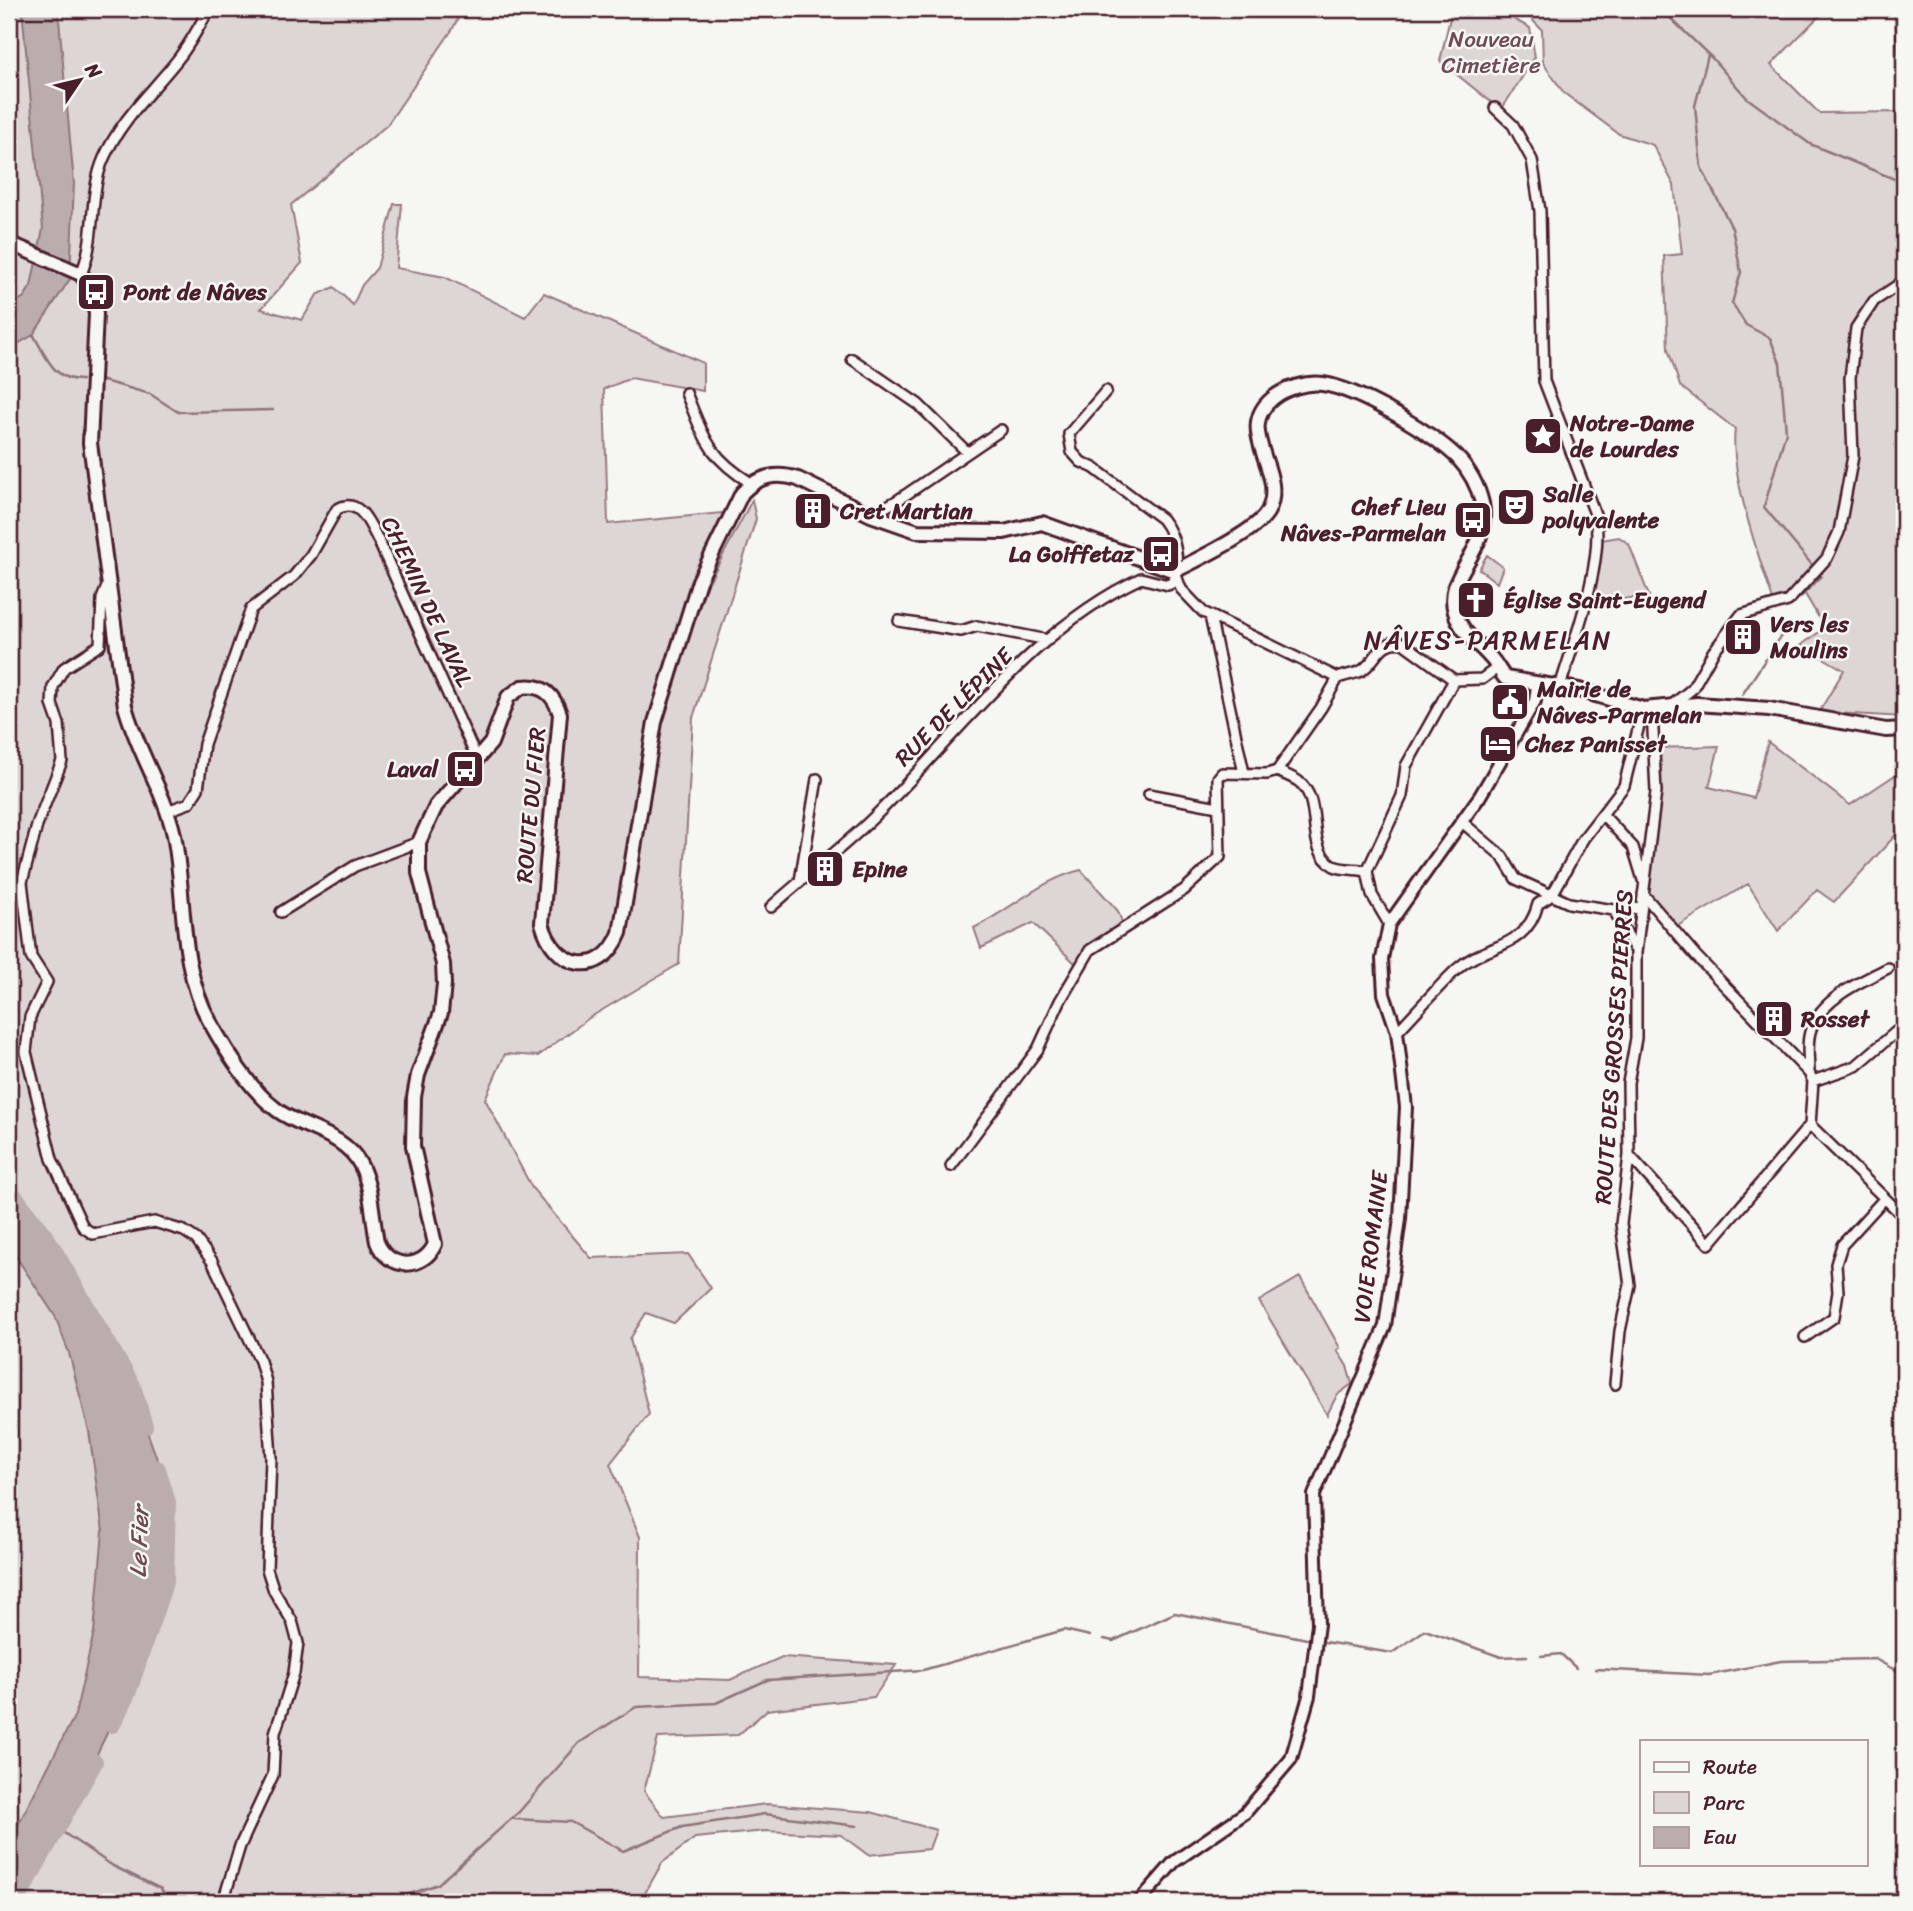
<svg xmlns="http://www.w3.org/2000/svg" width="1913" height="1911" font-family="Sriracha,sans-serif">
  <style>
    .green { fill: #ddd6d5; stroke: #947a80; stroke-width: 2 }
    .water { fill: #bbadae; stroke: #8e747a; stroke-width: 2 }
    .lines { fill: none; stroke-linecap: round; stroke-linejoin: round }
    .stream { stroke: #8e747a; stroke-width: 2.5 }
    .river { stroke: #bbadae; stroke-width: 18 }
    .minor-casing { stroke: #4a1f2b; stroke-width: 14 }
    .tertiary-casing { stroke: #4a1f2b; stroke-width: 16 }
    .secondary-casing { stroke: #4a1f2b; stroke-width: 18 }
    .minor { stroke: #f6f6f2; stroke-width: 9 }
    .tertiary { stroke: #f6f6f2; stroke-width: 10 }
    .secondary { stroke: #f6f6f2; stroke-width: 12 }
    .labels { text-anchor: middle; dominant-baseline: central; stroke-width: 5; stroke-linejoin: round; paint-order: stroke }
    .park-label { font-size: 23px; fill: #6f4d56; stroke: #f6f6f2 }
    .poi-label { font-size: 23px; font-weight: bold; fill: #4a1f2b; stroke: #f6f6f2; text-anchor: start }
    .street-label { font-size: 23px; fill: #4a1f2b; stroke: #f6f6f2 }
    .water-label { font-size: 24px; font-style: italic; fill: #6c4a52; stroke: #f6f6f2 }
    .quarter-label { font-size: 26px; letter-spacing: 2px; fill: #4a1f2b; stroke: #f6f6f2 }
  </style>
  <rect width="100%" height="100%" fill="#f6f6f2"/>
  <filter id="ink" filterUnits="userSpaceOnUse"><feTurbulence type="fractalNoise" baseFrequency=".0143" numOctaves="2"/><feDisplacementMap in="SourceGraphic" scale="14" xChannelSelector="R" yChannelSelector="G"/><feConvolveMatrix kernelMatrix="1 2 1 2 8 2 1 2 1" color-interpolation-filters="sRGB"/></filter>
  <g filter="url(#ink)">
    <path class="green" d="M9,9H463L452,30L387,125L291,205L302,263L261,309L302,320L317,295L334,287L353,305L362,285L377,268L394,204H402L396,268L445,277L525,317L544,293L703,363V391L631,378L604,389L608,524L723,513L688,601H699L752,500L756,519L693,718L679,964L589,1018L538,1056L505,1054L485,1099L532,1188L591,1258L688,1254L711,1288L674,1323L646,1313L630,1339L649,1414L610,1464L640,1537L639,1677L730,1680L782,1657L896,1665L874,1697L767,1710L738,1735L658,1738L644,1791L664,1817L767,1804L871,1812L936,1830L929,1849L868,1855L841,1835L765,1831L695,1838L662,1863L640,1902H9Z
      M1452,9H1495L1530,28L1535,57L1501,110L1440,61Z
      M1522,9H1826L1771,65L1819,113L1904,112V717L1819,712L1844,670L1801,645L1825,628L1802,589L1775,606C1760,560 1729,474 1735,429L1680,386L1668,349L1664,256L1682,254L1674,185L1653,145L1619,134L1564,93L1543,63L1542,30Z
      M1619,537L1629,544L1649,596L1605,601L1594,599L1601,540Z
      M1487,555L1503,567L1497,583L1479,569Z
      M1768,742L1850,805L1904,769V826L1834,902L1817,890L1778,931L1748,884L1674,928L1647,890L1655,748L1719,746L1709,787L1753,798Z
      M1081,870L1118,911L1124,928L1090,950L1078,966L1033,923L981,948L974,928C1010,910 1042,879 1081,870Z
      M1300,1277L1340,1348L1337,1350L1347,1366L1352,1384L1337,1395L1327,1415L1259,1301Z"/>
    <path class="water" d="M22,9H58L74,183L70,279L33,335L9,349V307L24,297L31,286L43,229Z
      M9,1191L47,1242L79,1304L131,1387L158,1462L166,1502L168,1543L164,1580L127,1692L77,1795L14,1902H9V1842L75,1715L94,1632L103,1531L89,1431L69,1353L55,1316L9,1246Z"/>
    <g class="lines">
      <path class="stream" d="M1661,9L1712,58L1747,98L1810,144L1904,183
        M1708,55L1695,106L1701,167L1732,228L1741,272L1732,303L1746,325L1770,338L1780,363L1786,432L1764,507L1812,565
        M33,334C46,356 53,381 82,380
        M100,380L150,394L178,412L273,410
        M1800,598L1821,576
        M1742,695L1781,636
        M1104,1639L1113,1641L1175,1613L1307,1639
        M1325,1642L1392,1653L1425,1630L1501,1657L1527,1656
        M1541,1656L1561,1654L1576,1668
        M1595,1669L1709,1675L1781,1661L1875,1659L1904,1675
        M514,1819L571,1822L623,1851L682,1827L765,1814L857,1826
        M58,1829L113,1866L161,1889L168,1902
        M388,1902L438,1884L519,1812L579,1743L636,1707L716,1703L767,1680L923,1670L1064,1630L1090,1636"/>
      <path class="river" d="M9,1190L48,1241L132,1386L144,1426
        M112,1724L128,1691L165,1580L167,1502L157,1469
        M15,1902L94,1762"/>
      <g class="minor-casing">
        <path id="minor" d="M1904,12L1901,15L1904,54
          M1495,108L1513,125L1532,160L1540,211L1544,381L1595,514C1605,561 1574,640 1560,687
          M81,274C97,238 88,194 104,158C121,119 152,92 178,59C190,44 200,25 209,9
          M852,359L918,404L967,452
          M686,393C704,437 708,457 751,483
          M871,515L898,500L1001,430
          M1175,572L1181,589L1203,612L1338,678C1345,675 1355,674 1361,671C1378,661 1378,639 1403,643L1454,680
          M108,584L102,599L100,645L64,668L53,687L52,704L59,724L62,761L38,822L22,882L31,957L47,982L30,1017L26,1052L52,1159L83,1227L93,1234L154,1222L184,1231L196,1239L212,1261L260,1361L266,1382L271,1458L267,1569L274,1591L292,1621L298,1643L294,1673L275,1733L273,1775L240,1846L223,1902
          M1210,616L1244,773
          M899,621L961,631L977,626L1048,640
          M1454,680L1482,679L1497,668
          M1672,705L1692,689L1713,652L1741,615L1788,601L1827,558L1839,532L1853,456L1850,378L1856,328L1874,301L1904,281
          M1277,771C1284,774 1292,777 1298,781C1325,801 1303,848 1334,866C1342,870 1357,869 1367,871
          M1149,794L1218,807
          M167,811L189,803L198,789L204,744L251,609L294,576L311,555L337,509C360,496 370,525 379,542L478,761
          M1603,815L1633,847L1643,880
          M1462,822L1502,856L1516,879L1569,903L1614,910L1641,907
          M800,881L817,779
          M1643,894L1696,956L1809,1073L1813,1081L1810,1125
          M771,907C804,877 840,850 872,819C957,737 1031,629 1141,578L1168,585L1172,583C1181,562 1176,537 1162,519L1094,468L1081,462L1072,452L1069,434L1106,391
          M1614,910L1634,948
          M281,912L355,866L419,842
          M1389,924L1372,895L1367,871L1402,796L1406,766L1454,680
          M1397,1032C1417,1011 1436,989 1457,969C1485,943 1526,951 1538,904L1552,895L1583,839L1624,786L1643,709
          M1809,1073C1809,1059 1806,1042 1811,1029C1822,998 1862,981 1888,968
          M1813,1081L1856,1066L1904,1025
          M1810,1125L1904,1217
          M1629,1155L1709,1244L1810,1125
          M951,1166L1038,1049L1060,1001L1090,950L1184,890L1220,857L1218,778L1222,773L1267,774L1277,771L1321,708L1338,678
          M1805,1337L1834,1317L1838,1292L1836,1264L1842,1245L1884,1199
          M1615,1384L1620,1331L1630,1285L1621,1224L1629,1155L1628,1083L1636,1038V953L1656,792L1652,710"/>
      </g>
      <g class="tertiary-casing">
        <path id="tertiary" d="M1139,1902L1174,1862L1245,1813L1291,1759L1309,1696L1318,1624L1314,1495L1385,1326L1400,1219L1406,1107L1397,1032L1384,994L1382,959L1389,924L1480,796L1535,701L1537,686"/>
      </g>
      <g class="secondary-casing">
        <path id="secondary" d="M9,243L81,274C91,286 93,299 96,314L90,443L125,706C137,751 164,790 174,835C186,897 178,965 210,1022C227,1052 249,1089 277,1110C302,1129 344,1133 360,1164C372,1186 372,1217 377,1242C388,1270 423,1271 435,1244L413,1146L414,1097L418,1075L441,1013L444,984L443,964L419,873V842L436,806L491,743L508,697L522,687C543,684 554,695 560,714L542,923C554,969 601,980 620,933L655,722L699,581L742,493C758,476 776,472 798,479L871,515L917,531L1004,532L1042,523L1175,571C1196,560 1258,531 1268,511C1288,471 1232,431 1273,398C1285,388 1307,382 1323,384C1358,389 1431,432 1457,457C1469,470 1478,486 1482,503C1491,554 1443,573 1455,612C1461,633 1476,641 1490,657C1496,663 1500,672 1505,678L1579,690L1643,709L1697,704L1769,709L1886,730L1904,729"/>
      </g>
      <use href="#minor" class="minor"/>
      <use href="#tertiary" class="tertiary"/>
      <use href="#secondary" class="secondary"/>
    </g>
  </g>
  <defs>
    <g id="bus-square" transform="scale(2.0125)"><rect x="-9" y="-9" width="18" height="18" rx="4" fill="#4a1f2b" stroke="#f6f6f2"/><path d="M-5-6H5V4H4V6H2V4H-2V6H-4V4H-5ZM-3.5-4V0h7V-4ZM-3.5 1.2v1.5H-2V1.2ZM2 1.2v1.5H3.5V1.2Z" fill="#fff"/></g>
    <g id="sight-square" transform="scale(2.0125)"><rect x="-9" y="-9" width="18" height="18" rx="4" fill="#4a1f2b" stroke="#f6f6f2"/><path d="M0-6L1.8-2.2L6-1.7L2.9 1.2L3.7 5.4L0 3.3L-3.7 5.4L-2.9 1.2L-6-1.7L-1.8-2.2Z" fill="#fff"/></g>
    <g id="theatre-square" transform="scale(2.0125)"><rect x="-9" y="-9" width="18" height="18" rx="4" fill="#4a1f2b" stroke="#f6f6f2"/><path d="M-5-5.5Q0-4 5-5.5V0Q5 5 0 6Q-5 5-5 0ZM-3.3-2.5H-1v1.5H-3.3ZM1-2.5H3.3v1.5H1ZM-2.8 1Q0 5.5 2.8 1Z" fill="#fff"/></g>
    <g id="building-square" transform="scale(2.0125)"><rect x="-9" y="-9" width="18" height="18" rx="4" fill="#4a1f2b" stroke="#f6f6f2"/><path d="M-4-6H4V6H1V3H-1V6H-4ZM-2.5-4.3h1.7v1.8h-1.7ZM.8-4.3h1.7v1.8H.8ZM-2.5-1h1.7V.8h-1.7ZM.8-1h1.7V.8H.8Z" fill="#fff"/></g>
    <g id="church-square" transform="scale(2.0125)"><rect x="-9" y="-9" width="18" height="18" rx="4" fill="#4a1f2b" stroke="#f6f6f2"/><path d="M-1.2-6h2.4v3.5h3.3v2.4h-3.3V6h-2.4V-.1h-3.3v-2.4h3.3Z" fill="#fff"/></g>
    <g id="civic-square" transform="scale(2.0125)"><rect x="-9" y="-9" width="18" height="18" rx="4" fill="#4a1f2b" stroke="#f6f6f2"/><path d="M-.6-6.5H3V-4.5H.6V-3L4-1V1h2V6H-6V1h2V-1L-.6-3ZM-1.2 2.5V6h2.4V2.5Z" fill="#fff"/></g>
    <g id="hotel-square" transform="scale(2.0125)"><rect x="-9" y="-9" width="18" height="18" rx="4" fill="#4a1f2b" stroke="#f6f6f2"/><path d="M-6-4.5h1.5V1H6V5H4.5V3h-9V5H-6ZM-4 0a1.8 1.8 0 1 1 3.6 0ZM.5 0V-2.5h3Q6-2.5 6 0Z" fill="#fff"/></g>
  </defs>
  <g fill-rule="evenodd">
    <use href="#bus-square" x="96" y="292"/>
    <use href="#sight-square" x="1543" y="436"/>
    <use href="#theatre-square" x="1516" y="507"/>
    <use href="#building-square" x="813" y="511"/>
    <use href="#bus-square" x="1473" y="520"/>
    <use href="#bus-square" x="1161" y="554"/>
    <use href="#church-square" x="1476" y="600"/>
    <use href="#building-square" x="1743" y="637"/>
    <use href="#civic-square" x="1510" y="702"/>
    <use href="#hotel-square" x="1498" y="744"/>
    <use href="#bus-square" x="465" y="769"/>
    <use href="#building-square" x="825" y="869"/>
    <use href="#building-square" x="1774" y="1019"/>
  </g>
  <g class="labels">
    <g class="park-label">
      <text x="1491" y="39">Nouveau<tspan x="1491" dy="26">Cimetière</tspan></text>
    </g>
    <g class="poi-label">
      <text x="123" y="292">Pont de Nâves</text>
      <text x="1570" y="423">Notre-Dame<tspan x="1570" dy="26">de Lourdes</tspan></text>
      <text x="1543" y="494">Salle<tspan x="1543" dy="26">polyvalente</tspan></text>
      <text x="1446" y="507" text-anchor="end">Chef Lieu<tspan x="1446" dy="26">Nâves-Parmelan</tspan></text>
      <text x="840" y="511">Cret Martian</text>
      <text x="1134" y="554" text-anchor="end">La Goiffetaz</text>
      <text x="1503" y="600">Église Saint-Eugend</text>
      <text x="1770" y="624">Vers les<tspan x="1770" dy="26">Moulins</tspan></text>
      <text x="1537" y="689">Mairie de<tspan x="1537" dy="26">Nâves-Parmelan</tspan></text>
      <text x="1525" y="744">Chez Panisset</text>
      <text x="438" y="769" text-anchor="end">Laval</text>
      <text x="852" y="869">Epine</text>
      <text x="1801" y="1019">Rosset</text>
    </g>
    <g class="street-label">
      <text transform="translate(427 602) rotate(65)">CHEMIN DE LAVAL</text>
      <text transform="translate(954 707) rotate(-45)">RUE DE LÉPINE</text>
      <text transform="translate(531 805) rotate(-85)">ROUTE DU FIER</text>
      <text transform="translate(1614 1047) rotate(-86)">ROUTE DES GROSSES PIERRES</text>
      <text transform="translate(1371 1247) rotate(-83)">VOIE ROMAINE</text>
    </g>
    <g class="water-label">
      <text transform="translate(139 1542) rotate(-88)">Le Fier</text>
    </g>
    <g class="quarter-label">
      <text x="1488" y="640">NÂVES-PARMELAN</text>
    </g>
  </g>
  <rect width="1913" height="1911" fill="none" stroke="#f6f6f2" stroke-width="35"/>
  <rect x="18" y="18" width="1878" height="1876" fill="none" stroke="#4a1f2b" stroke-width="2.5" filter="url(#ink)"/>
  <rect x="1640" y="1740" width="228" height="126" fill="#f6f6f2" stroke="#b1a0a2" stroke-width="2"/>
  <rect x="1654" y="1762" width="35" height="10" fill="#f6f6f2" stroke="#b1a0a2" stroke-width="2"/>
  <text x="1703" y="1774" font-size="21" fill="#4a1f2b">Route</text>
  <rect x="1654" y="1792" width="35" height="21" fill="#ddd6d5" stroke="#b1a0a2" stroke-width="2"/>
  <text x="1703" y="1810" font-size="21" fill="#4a1f2b">Parc</text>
  <rect x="1654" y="1827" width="35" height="21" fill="#bbadae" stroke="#b1a0a2" stroke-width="2"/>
  <text x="1703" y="1844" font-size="21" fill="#4a1f2b">Eau</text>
  <g transform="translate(80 80) rotate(55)" stroke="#f6f6f2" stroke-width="5" paint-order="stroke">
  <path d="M0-5L12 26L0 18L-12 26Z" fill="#4a1f2b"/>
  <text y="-10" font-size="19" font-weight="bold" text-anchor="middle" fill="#4a1f2b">N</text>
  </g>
</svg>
